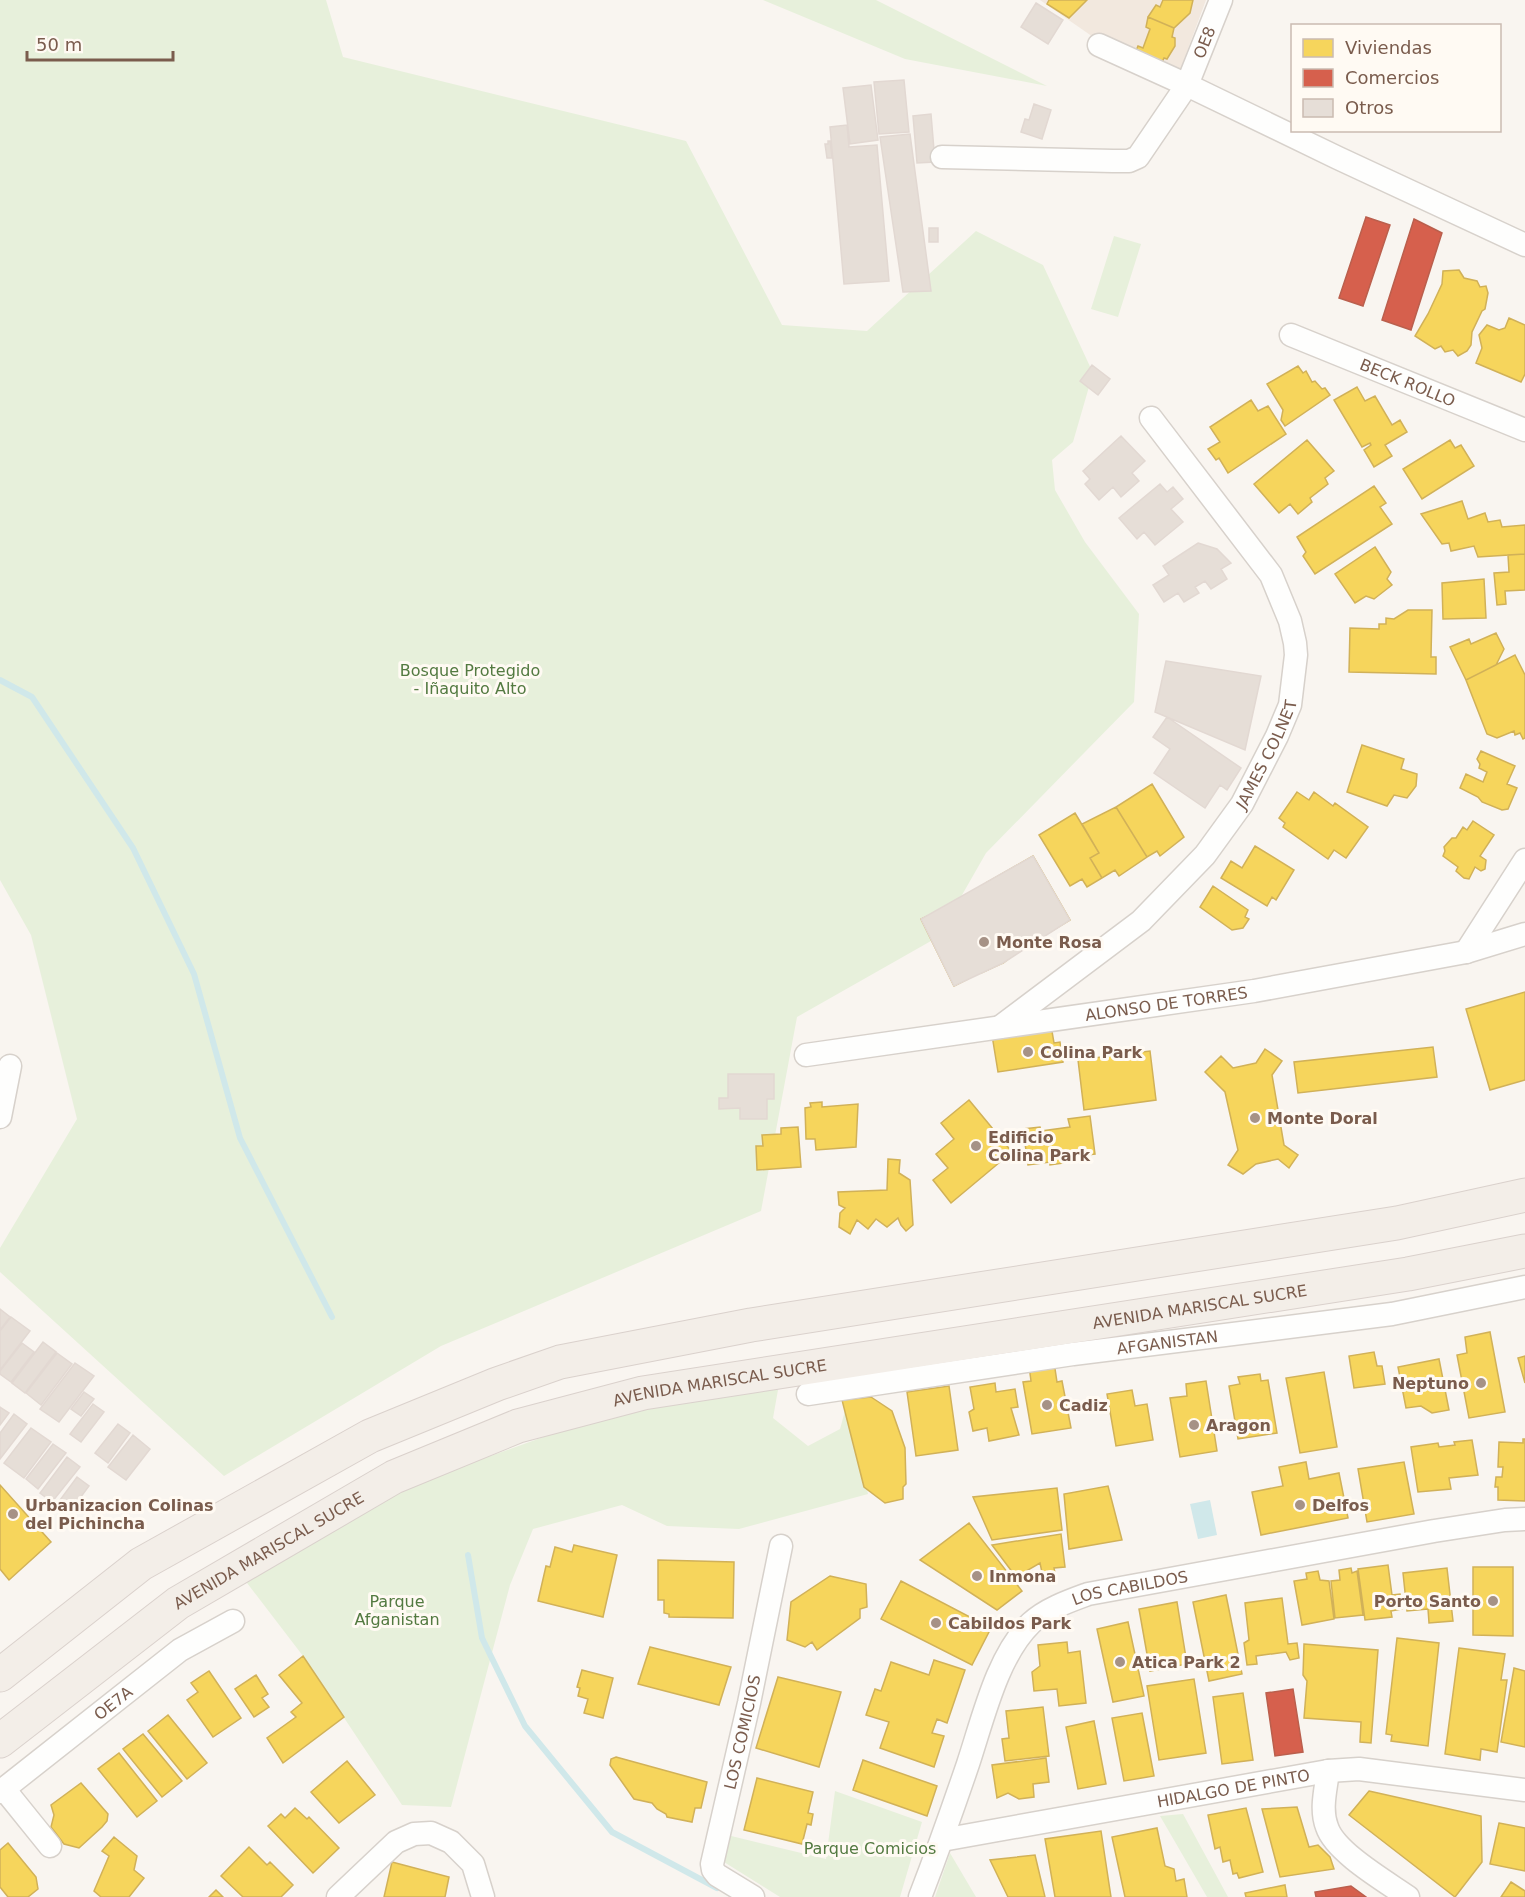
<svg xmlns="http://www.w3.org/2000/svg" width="1525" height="1897" font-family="'DejaVu Sans',sans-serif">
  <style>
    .residential { fill: #f2e8de }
    .green { fill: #e7f0db }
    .water { fill: #d0e8ea }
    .homes { fill: #f6d55c; stroke: #d1b158; stroke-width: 1.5 }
    .shops { fill: #d6604d; stroke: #ba5f4d; stroke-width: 1.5 }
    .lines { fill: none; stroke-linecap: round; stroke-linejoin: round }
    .stream { stroke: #d0e8ea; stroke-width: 6 }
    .building { fill: #e6ded7; stroke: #e2d8d2; stroke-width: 1.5 }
    .street-casing { stroke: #d7d1cb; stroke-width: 25 }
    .primary-casing { stroke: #dad1cc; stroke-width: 35 }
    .street { stroke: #fefefd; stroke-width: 22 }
    .primary { stroke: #f3eee8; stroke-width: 33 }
    .poi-dot { fill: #a69286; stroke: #fffaf3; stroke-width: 2 }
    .labels { text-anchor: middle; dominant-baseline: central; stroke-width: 6; stroke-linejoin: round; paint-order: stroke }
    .street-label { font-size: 16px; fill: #7a5c4d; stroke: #fffaf3 }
    .park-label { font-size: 16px; fill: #537a41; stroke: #fffaf3 }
    .poi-label { font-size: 16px; font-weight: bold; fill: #7a5c4d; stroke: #fffaf3; text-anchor: start }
  </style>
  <rect width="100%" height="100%" fill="#f9f5f0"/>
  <path class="residential" d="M1040,0H1206L1172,92Z"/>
  <path class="green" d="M0,0H326L343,57L686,141L782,325L867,331L976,231L1043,265L1093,373L1073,442L1052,460L1055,490L1085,542L1139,614L1134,702L986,853L938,937L797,1017L761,1211L441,1346L224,1476L0,1272V1248L77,1119L31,935L0,880Z
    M763,0H876L1047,86L905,59Z
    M1114,236L1141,244L1118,317L1091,309Z
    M781,1373L773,1418L808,1446L840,1429L845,1411L856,1436L868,1494L739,1529L667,1526L622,1505L533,1529L510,1585L451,1807L402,1805L303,1656L244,1579L374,1505L429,1478L613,1412Z
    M835,1791L922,1822L900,1897H780L716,1857L723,1834L826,1859Z
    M1183,1814L1228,1897H1207L1160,1816Z
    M950,1853L976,1897H935Z"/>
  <path class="water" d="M1210,1500L1217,1535L1198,1539L1190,1504Z"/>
  <path class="homes" d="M1049,0H1087L1069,18L1047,4Z
    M1163,0H1193L1190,13L1174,28L1148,17L1156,5L1160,7Z
    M1148,17L1174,28L1172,37L1175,38V46L1167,59L1164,58L1160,67L1134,56L1138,46L1143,48L1150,29L1146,27Z
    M1459,270L1464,278L1477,281L1480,287L1486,286L1488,293L1485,309L1482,311L1472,332L1471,345L1467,351L1458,356L1453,350L1445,352L1441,346L1435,349L1415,336L1428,314L1442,284L1443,271Z
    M1509,318L1525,325V374L1521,382L1476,363L1482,348L1479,335L1487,325L1499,330L1505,328Z
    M1298,366L1303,373L1306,371L1312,382L1315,381L1322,389L1325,388L1330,395L1285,426L1281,420L1283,410L1267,384Z
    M1357,387L1365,401L1375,396L1392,425L1400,420L1407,432L1385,445L1392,456L1374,467L1364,450L1371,445L1370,443L1362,447L1334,400Z
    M1251,400L1258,411L1268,406L1286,434L1228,473L1219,458L1216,460L1208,449L1220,442L1210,427Z
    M1307,440L1334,471L1325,478L1328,484L1310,498L1312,502L1298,514L1290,504L1279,513L1254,484Z
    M1450,440L1455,448L1461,445L1474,466L1422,499L1403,469Z
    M1374,486L1386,503L1380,507L1392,524L1315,574L1303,556L1306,552L1297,537Z
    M1462,501L1468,519L1485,513L1488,522L1500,520L1502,527L1525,525V554L1478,557L1474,546L1451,551L1449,543L1442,544L1421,514Z
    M1375,547L1391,572L1387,579L1392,585L1374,599L1366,596L1355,603L1335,574Z
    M1525,554V590L1505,591L1506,604L1497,605L1494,573L1509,572L1508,555Z
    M1484,579L1486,618L1443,619L1442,583Z
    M1408,610H1432L1431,657H1436V674L1349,672L1350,628L1379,629V624H1386V618L1394,619Z
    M1496,633L1504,649L1496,665L1466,680L1450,647L1469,639L1471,644Z
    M1515,655L1525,675V738L1523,739L1520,733L1515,735L1514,731L1497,738L1487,734L1466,680Z
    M1362,745L1404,759L1401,769L1417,774L1416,786L1407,798L1394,795L1387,806L1347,792Z
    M1481,751L1515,766L1507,784L1517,788L1508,809L1502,810L1482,802L1478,797L1460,788L1466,774L1483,782L1487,772L1479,768L1480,764L1477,759Z
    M1152,784L1184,837L1160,856L1157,851L1147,857L1116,807Z
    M1297,792L1309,800L1314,792L1333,806L1335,803L1368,827L1346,858L1334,850L1328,859L1283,827L1285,823L1279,818Z
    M1116,807L1147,857L1119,876L1115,870L1102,878L1090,858L1099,853L1082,824Z
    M1075,813L1099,853L1090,858L1102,878L1087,887L1082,879L1070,886L1039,835Z
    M1473,821L1494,835L1480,856L1486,860L1485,869L1481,871L1475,867L1469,879L1464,878L1456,871L1458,867L1443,856L1445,851L1444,847L1452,838H1456L1463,827L1467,830Z
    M1255,846L1294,870L1276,900L1272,897L1267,906L1221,878L1231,861L1242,868Z
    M1033,856L1070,920L1050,932L1045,923L1032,930L1038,939L1024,947L986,883Z
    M986,883L1024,947L1003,963L970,896Z
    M1213,886L1248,910L1245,917L1249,919L1243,928L1232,930L1200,907Z
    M970,896L1003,963L981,973L977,964L964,970L968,979L954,986L921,919Z
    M1525,992V1080L1490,1090L1466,1009Z
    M1050,1020L1054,1043L1060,1042L1063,1062L998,1072L991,1029Z
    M1433,1047L1437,1077L1298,1093L1294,1062Z
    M1265,1049L1282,1061L1272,1075L1284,1145L1298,1155L1289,1168L1278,1159L1256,1164L1243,1174L1228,1165L1238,1150L1225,1092L1205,1072L1221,1056L1233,1068L1256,1063Z
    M1150,1051L1156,1100L1084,1110L1078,1060Z
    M969,1100L1012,1152L951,1203L933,1180L948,1168L936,1154L954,1139L941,1123Z
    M822,1102V1107L858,1104L856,1147L816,1150L815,1139H806L805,1108L811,1107L810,1103Z
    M1090,1116L1095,1154L1077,1156V1161L1050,1165V1162L1028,1165L1023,1129L1040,1127L1041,1131L1070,1127L1068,1119Z
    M798,1127L801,1167L757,1170L756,1146H763L762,1135L781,1134V1128Z
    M888,1159L900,1160L899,1173L910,1180L913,1225L906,1231L901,1225L898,1218L887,1227L876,1219L868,1229L857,1220L850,1234L839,1227L840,1213L845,1208L839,1205L838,1192L887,1190Z
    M1490,1332L1505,1412L1469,1418L1457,1355L1467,1353L1465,1337Z
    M1374,1352L1377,1366H1382L1385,1384L1354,1388L1349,1356Z
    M1525,1356V1383L1518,1358Z
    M1439,1359L1449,1410L1432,1413L1421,1406L1406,1408L1398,1367Z
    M1054,1362L1057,1382L1062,1381L1071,1428L1032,1434L1023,1382L1031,1381L1029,1366Z
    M1324,1372L1337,1447L1300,1453L1286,1378Z
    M1260,1374L1261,1381L1268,1380L1277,1433L1238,1439L1229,1386L1240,1384L1238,1377Z
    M1206,1381L1217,1451L1180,1457L1170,1398L1187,1396L1186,1384Z
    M995,1383L996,1392L1015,1389L1018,1407L1011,1408L1019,1435L989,1441L987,1428L973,1431L969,1412L974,1409L970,1387Z
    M949,1386L958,1450L916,1456L907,1392Z
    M1132,1390L1135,1406L1147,1404L1153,1440L1116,1446L1107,1394Z
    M871,1397L892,1411L905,1448L906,1484L903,1487V1499L885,1503L864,1487L842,1400Z
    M1523,1439H1525V1501L1498,1500V1487H1495L1496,1477H1502L1503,1467H1498L1499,1442L1523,1443Z
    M1472,1440L1478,1475L1449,1478L1451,1489L1418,1492L1411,1447L1438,1443L1439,1447L1455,1445L1454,1442Z
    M1306,1462L1309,1479L1339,1473L1348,1518L1261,1535L1252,1492L1283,1486L1279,1467Z
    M1404,1462L1414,1514L1367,1522L1358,1469Z
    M0,1485L51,1542L9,1580L0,1569Z
    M1108,1486L1122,1540L1069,1549L1064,1494Z
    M1057,1488L1062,1530L992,1540L973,1497Z
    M969,1523L1022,1591L997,1610L920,1560Z
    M1061,1534L1065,1567L1054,1568L1055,1573L1043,1577L1040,1563L1016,1577L992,1545Z
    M574,1545L617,1555L603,1617L538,1601L546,1566L550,1567L555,1547L572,1552Z
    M658,1560L734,1562L733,1618L669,1617V1614L664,1613V1600H658Z
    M1388,1565L1392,1595L1400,1594L1402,1609L1391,1611L1392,1617L1365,1620L1358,1569Z
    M1473,1567H1513V1636L1473,1635Z
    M1351,1568L1352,1573L1357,1571L1363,1615L1335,1618L1331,1581L1340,1580L1339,1570Z
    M1447,1568L1453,1621L1429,1623L1428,1609L1407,1611L1403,1573Z
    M1318,1571L1320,1580L1329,1581L1334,1619L1302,1625L1294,1581L1307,1579L1306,1573Z
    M830,1576L866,1584L867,1607L860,1609V1618L817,1650L812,1642L805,1647L787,1640L791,1602Z
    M901,1581L991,1628L972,1665L881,1619Z
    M1226,1595L1242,1674L1209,1681L1193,1602Z
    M1282,1598L1288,1644L1297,1643L1299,1658L1290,1660L1286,1652L1256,1656L1257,1664L1247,1665L1244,1643L1249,1640L1245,1603Z
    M1177,1602L1187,1664L1150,1671L1139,1609Z
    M1128,1622L1144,1696L1113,1702L1097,1629Z
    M1397,1638L1439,1643L1428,1746L1391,1741L1392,1735L1386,1734Z
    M1067,1642L1068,1653L1080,1651L1086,1703L1059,1706L1057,1689L1034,1691L1032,1672L1040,1666L1038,1645Z
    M1304,1644L1378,1650L1371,1743L1360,1742L1361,1722L1304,1718L1307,1681L1303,1675Z
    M650,1647L731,1667L719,1705L638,1684Z
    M1459,1648L1505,1654L1501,1680H1507L1497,1752L1481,1749L1480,1760L1445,1754Z
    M303,1656L344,1717L283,1763L267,1738L296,1717L291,1712L302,1703L279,1675Z
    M934,1660L965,1670L947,1723L937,1719L932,1733L944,1736L934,1767L880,1748L889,1722L866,1715L875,1689L881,1691L891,1662L929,1675Z
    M1514,1668L1525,1671V1747L1501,1742Z
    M582,1670L613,1678L603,1718L584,1713L588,1699L578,1696L580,1688L577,1687Z
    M209,1671L241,1718L213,1737L187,1700L198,1692L191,1683Z
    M256,1675L268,1694L262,1698L269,1707L254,1717L235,1689Z
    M778,1677L841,1692L819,1767L756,1748Z
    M1194,1679L1206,1753L1159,1760L1147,1686Z
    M1243,1693L1253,1760L1222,1764L1213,1697Z
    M1043,1707L1049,1756L1005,1761L1002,1739L1009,1738L1006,1711Z
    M1142,1713L1154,1776L1124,1781L1112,1718Z
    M168,1715L207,1763L187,1779L148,1731Z
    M1094,1721L1106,1784L1078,1789L1066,1727Z
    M143,1734L182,1781L162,1797L123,1749Z
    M119,1753L157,1801L137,1817L98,1769Z
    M616,1757L707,1782L701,1808H695L692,1822L667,1817L666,1814L657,1809L652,1803L634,1799L610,1765L611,1759Z
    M1046,1758L1049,1782L1033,1784L1034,1797L1019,1799L1008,1793L997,1798L992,1765Z
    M863,1760L937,1786L927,1816L853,1790Z
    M347,1761L375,1795L339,1823L311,1792Z
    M757,1778L813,1792L808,1813L813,1814L811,1825L807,1824L802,1844L744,1830Z
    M81,1783L108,1814L107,1821L102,1827L79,1848L64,1844L51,1827L54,1815L51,1805Z
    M1369,1791L1481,1816L1482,1862L1455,1897L1349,1815Z
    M1297,1807L1309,1847L1318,1845L1330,1857L1334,1869L1280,1877L1262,1809Z
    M295,1808L307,1819L309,1817L339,1848L313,1873L268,1826L281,1814L285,1818Z
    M1246,1808L1263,1872L1239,1878L1237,1873L1233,1874L1230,1860L1223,1862L1220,1847L1215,1849L1208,1815Z
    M1499,1823L1525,1828V1871L1490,1864Z
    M1157,1828L1165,1866L1174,1869L1176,1881L1184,1879L1187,1897H1125L1112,1837Z
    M1101,1831L1111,1897H1055L1045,1839Z
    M114,1837L137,1856L134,1870L144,1878L129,1897H101L94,1891L109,1856L102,1851Z
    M8,1843L36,1877L38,1889L28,1897H8L0,1887V1850Z
    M249,1847L267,1865L270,1862L293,1885L281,1897H243L221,1876Z
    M1035,1855L1045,1897H1008L990,1860Z
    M392,1862L449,1877L445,1897H384Z
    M1511,1882L1525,1891V1897H1501Z
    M1285,1885L1287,1897H1246L1245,1893Z
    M216,1890L223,1897H209Z"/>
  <path class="shops" d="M1366,217L1390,225L1363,306L1339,298Z
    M1414,219L1442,233L1411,330L1382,320Z
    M1293,1689L1303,1752L1275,1756L1266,1693Z
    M1351,1886L1366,1897H1316L1315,1892Z"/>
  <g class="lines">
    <path class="stream" d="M0,680L32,697L133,848L194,974L240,1138L332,1317
      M468,1555L482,1638L525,1726L612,1832L717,1888"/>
  </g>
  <path class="building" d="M1036,3L1063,20L1048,44L1021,27Z
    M904,80L909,132L879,134L874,82Z
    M871,85L878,140L850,144L843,88Z
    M1034,104L1051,110L1042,139L1021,132L1025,119L1029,120Z
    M931,114L935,162L917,163L913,116Z
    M847,125L849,147L877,145L889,281L844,284L830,127Z
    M910,134L931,291L903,292L880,137Z
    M828,141H830L832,158H827L825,144H828Z
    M929,228H938V242H929Z
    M1092,365L1110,379L1098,395L1080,381Z
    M1121,436L1145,461L1132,473L1139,481L1121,497L1113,487L1099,500L1085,484L1090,479L1083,471Z
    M1160,484L1167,492L1173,487L1183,499L1171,509L1183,522L1155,545L1144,532L1137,539L1119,518Z
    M1198,543L1217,549L1231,563L1221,569L1227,579L1211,589L1205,581L1195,587L1199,593L1184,602L1178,593L1164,602L1153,585L1169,575L1163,566Z
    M1166,661L1261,676L1245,750L1155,712Z
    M1167,717L1241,768L1227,790L1220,785L1205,808L1154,773L1170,749L1153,737Z
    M1033,856L1070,920L1003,963L954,986L921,919Z
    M728,1074H774V1099H767V1119H740V1108L719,1109V1098H728Z
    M0,1309L10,1317L0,1330Z
    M11,1317L30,1331L0,1370V1331Z
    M43,1342L56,1352L25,1393L12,1383Z
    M22,1343L34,1352L11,1382L0,1374V1371Z
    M57,1353L72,1364L41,1405L26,1393Z
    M75,1363L94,1376L59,1422L40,1409Z
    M84,1392L94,1399L81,1416L71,1409Z
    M93,1404L104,1412L81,1442L70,1434Z
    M0,1407L9,1413L0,1425Z
    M14,1414L27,1424L0,1459V1433Z
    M118,1424L130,1433L108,1463L95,1453Z
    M31,1428L51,1442L24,1478L4,1463Z
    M133,1435L150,1449L126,1480L108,1467Z
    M53,1444L66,1453L38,1489L26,1479Z
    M67,1457L80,1467L52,1502L40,1493Z
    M77,1477L89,1486L69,1513L57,1504Z"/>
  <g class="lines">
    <g class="street-casing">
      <g id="street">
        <path d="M1099,45L1187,85L1338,158L1525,245"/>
        <path id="s1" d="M942,157L1113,161H1129L1138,157L1187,85L1221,0"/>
        <path id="s2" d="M1291,335L1525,430"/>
        <path d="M1466,952L1525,860"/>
        <path id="s3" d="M1000,1027L1141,921L1205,855L1242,804L1277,736L1290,705L1296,655L1295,643L1290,621L1271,575L1151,418"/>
        <path id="s4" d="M806,1055L1254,991L1466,952L1525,934"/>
        <path d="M0,1117L10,1066"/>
        <path id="s5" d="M808,1394L1073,1354L1392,1314L1525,1287"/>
        <path d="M1328,1771C1326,1789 1320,1809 1327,1827C1335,1852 1385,1881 1408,1897"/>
        <path d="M4,1789L50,1846"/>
        <path id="s6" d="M0,1792L180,1650L233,1621"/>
        <path id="s7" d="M942,1840L1328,1771L1359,1769L1525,1790"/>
        <path d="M338,1897L396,1842L414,1834L431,1833L451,1842L473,1864L483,1897"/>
        <path id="s8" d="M753,1897L717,1875L713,1870L712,1864L749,1703L781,1546"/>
        <path id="s9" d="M920,1897C937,1853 953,1808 968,1764C983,1719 997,1656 1031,1623C1046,1609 1069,1601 1088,1594L1434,1531L1505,1520L1525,1519"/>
      </g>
    </g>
    <g class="primary-casing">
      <g id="primary">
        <path d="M0,1675L141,1564L370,1436L497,1384L560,1362L751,1325L1397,1223L1525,1195"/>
        <path id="s10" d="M0,1741L178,1603L394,1477L518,1426L643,1393L1408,1274L1525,1251"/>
      </g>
    </g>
    <use href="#street" class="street"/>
    <use href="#primary" class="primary"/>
  </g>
  <g class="poi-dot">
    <circle cx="984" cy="942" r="6"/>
    <circle cx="1028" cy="1052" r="6"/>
    <circle cx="1255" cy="1118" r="6"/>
    <circle cx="976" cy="1146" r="6"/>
    <circle cx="1481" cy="1383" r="6"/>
    <circle cx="1047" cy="1405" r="6"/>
    <circle cx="1194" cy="1425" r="6"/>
    <circle cx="1300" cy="1505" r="6"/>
    <circle cx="13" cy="1514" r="6"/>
    <circle cx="977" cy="1576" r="6"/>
    <circle cx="1493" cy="1601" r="6"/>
    <circle cx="936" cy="1623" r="6"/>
    <circle cx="1120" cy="1662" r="6"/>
  </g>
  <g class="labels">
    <g class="street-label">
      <text stroke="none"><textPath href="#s1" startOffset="330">OE8</textPath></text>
      <text stroke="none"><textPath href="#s2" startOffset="126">BECK ROLLO</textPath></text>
      <text stroke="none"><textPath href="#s3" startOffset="387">JAMES COLNET</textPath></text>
      <text stroke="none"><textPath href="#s4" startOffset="364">ALONSO DE TORRES</textPath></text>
      <text stroke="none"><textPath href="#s10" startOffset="1302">AVENIDA MARISCAL SUCRE</textPath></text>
      <text stroke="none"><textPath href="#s5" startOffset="363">AFGANISTAN</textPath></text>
      <text stroke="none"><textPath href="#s10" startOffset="816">AVENIDA MARISCAL SUCRE</textPath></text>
      <text stroke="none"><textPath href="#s10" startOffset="330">AVENIDA MARISCAL SUCRE</textPath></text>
      <text stroke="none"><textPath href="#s9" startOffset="404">LOS CABILDOS</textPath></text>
      <text stroke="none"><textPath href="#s6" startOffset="144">OE7A</textPath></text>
      <text stroke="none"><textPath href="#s8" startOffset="190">LOS COMICIOS</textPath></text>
      <text stroke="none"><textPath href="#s7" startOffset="296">HIDALGO DE PINTO</textPath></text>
    </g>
    <g class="park-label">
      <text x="470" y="670">Bosque Protegido<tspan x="470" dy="18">- Iñaquito Alto</tspan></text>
      <text x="397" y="1601">Parque<tspan x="397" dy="18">Afganistan</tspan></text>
      <text x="870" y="1848">Parque Comicios</text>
    </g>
    <g class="poi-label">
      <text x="996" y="942">Monte Rosa</text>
      <text x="1040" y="1052">Colina Park</text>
      <text x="1267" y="1118">Monte Doral</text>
      <text x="988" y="1137">Edificio<tspan x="988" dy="18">Colina Park</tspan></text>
      <text x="1469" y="1383" text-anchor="end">Neptuno</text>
      <text x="1059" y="1405">Cadiz</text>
      <text x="1206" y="1425">Aragon</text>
      <text x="25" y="1505">Urbanizacion Colinas<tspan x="25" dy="18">del Pichincha</tspan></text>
      <text x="1312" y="1505">Delfos</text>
      <text x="989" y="1576">Inmona</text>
      <text x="1481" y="1601" text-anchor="end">Porto Santo</text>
      <text x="948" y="1623">Cabildos Park</text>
      <text x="1132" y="1662">Atica Park 2</text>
    </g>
  </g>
  <rect x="1291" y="24" width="210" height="108" fill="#fffaf3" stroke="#cabbb1" stroke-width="1.5"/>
  <rect x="1303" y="39" width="30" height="18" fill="#f6d55c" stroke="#cabbb1" stroke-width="1.5"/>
  <text x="1345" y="54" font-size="18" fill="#7a5c4d">Viviendas</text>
  <rect x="1303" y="69" width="30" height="18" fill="#d6604d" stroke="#cabbb1" stroke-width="1.5"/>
  <text x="1345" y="84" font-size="18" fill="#7a5c4d">Comercios</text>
  <rect x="1303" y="99" width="30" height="18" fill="#e6ded7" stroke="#cabbb1" stroke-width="1.5"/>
  <text x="1345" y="114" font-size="18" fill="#7a5c4d">Otros</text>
  <path d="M27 51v9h146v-9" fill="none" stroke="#7a5c4d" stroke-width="3"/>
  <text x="36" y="51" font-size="18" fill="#7a5c4d" stroke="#fffaf3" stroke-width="4.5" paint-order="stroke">50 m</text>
</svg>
